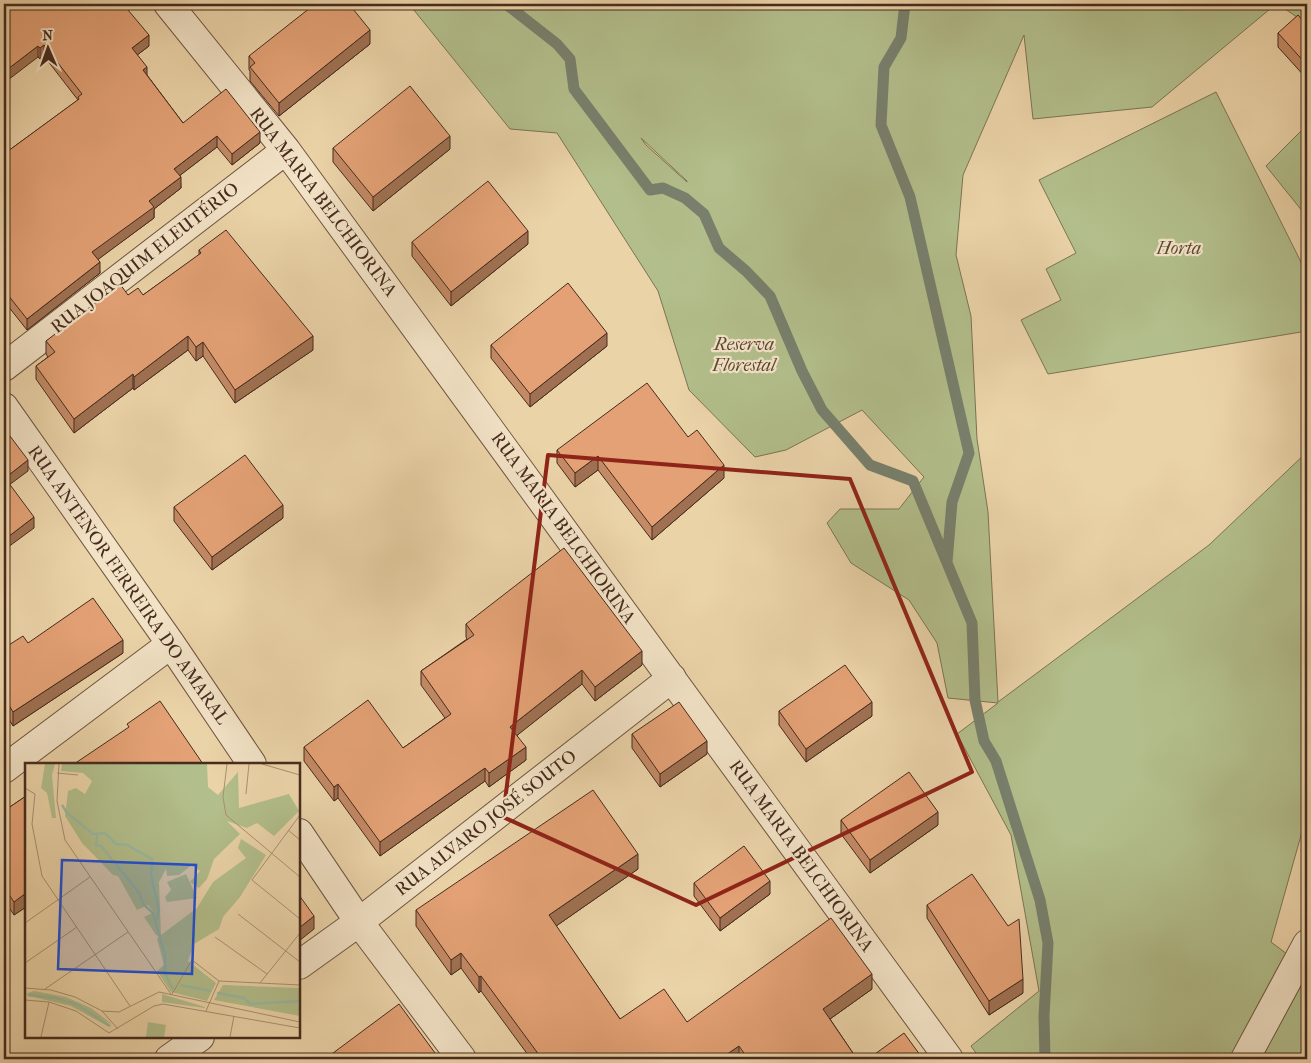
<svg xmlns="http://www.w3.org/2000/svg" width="1311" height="1063" font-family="'IM FELL French Canon',serif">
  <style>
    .green { fill: #b2be8b; stroke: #7c7454; fill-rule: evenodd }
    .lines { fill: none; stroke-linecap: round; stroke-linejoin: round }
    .stream { stroke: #78806d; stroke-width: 11 }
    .minor-casing { stroke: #6f5540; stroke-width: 30 }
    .minor { stroke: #f2e2c6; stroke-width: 28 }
    .wall { fill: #c38a65; stroke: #462b1e }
    .shaded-wall { fill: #9f7152; stroke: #462b1e }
    .building { fill: #e3a175; stroke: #462b1e }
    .marked { fill: none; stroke: #8f2418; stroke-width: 4; stroke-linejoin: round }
    .labels { text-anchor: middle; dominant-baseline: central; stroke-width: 4.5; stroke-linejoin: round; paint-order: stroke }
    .street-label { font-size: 18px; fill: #462b1e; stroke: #f2e2c6 }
    .park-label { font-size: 18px; font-style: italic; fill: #5c4834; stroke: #f2e2c6 }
    .inset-river { fill: none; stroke: #99b9a2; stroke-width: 2.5 }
    .inset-road { fill: none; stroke: #a99071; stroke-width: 1 }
    .view { fill: #1d4ed8; fill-opacity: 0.15; stroke: #1d4ed8; stroke-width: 2.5 }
    .inset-edge { fill: none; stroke: #462b1e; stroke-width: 2.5 }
  </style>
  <rect width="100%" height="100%" fill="#ebd3a8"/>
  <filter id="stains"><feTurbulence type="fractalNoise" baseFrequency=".004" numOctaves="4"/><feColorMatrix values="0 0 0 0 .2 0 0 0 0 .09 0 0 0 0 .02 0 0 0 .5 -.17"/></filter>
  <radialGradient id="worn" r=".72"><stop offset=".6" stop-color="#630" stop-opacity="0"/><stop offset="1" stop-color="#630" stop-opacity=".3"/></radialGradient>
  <path class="green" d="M409,4H1276L1152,107L1033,119L1024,35L963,175L956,255L971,316L977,439L988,512L998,702L1209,545L1307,452V814L1271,942L1307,969V1059H980L971,1046L1039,991L1011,835L957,734L998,703L948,698L937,643L909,600L851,563L827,523L840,509H899L924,477L862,410L786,450L755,457L689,390L658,291L557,133L510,129ZM641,138L687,181V182L646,145Z
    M1278,4H1307V24Z
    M1216,92L1307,274V331L1048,374L1021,320L1061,300L1046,269L1076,253L1039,180Z
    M1307,125V217L1266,166Z"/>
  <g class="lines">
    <path class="stream" d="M506,4L557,44L570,59L574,89L650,190L663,188L685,198L704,214L719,248L746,271L770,296L802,371L822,410L870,465L913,481L972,623L975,700L984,741L996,761L1040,900L1048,943L1044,1016L1045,1059
      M905,4L901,38L884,67L881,125L910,197L969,453L952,502L947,562"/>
    <g class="minor-casing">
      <path id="minor" d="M168,4L286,150L949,1059
        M4,367L286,150
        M4,407L171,644L252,764
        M4,769L171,644
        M299,833L359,922L462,1059
        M299,965L359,922L672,678
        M169,1059L200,1037
        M1245,1059L1307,944"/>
    </g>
    <use href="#minor" class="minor"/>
  </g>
  <path class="wall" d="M4,4L149,46L137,55L147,75L183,123L260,143L232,165L217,147L180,175L181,188L154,209V218L98,259L100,273L27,330L4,301V154L78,100L44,56L40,59L38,57Z
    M1307,26V79L1278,47V33Z
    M370,44L279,116L250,81V71L249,70V56Z
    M333,148L450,149L373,211L333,162Z
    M412,242L528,244L451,306L412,256Z
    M199,250L313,350L235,403L203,356L196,361L188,350L134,390L133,388L74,433L36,379V366L48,357L46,354V341L128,295H143L199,255Z
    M491,345L607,346L530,407L491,358Z
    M688,437L724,478L652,540L598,470L575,487L557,463V450Z
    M174,507L283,518L212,570L174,521Z
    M466,624L642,665L595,701L582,684L517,735L526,760L489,787L485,781L380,856L338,798L334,801L304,761V747L403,748L445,718L421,685V671L467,639L466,637Z
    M28,643L123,653L13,726L4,711V648Z
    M779,711L872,716L806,762L779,725Z
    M632,734L707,754L660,787L632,748Z
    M26,796V907L14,915L4,900V811Z
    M841,820L938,825L870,873L841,834Z
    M638,869L556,926L620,1019L687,1022L872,989L830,1019L857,1059H531L481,991L479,993L461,968L451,975L416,926V910Z
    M694,883L770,894L720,931L694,896Z
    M927,905L1023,993L989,1015L927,918Z"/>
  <path class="shaded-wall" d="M370,30V44L279,116V103Z
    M149,35V46L132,59V48Z
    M44,45V56L40,59V48Z
    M38,46V57L4,83V72Z
    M147,67V78L143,70Z
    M260,132V143L232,165V154Z
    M217,136V147L174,180V169Z
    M450,136V149L373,211V197Z
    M181,177V188L154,209V218L92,264V252L149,201Z
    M528,231V244L451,306V292Z
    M100,262V273L27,330V319Z
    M607,333V346L530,407V394Z
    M188,336V350L134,390V377Z
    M313,336V350L235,403V390Z
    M203,342V356L196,361V347Z
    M133,374V388L74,433V419Z
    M598,456V470L575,487V473Z
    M28,460V471L5,488V478Z
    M724,465V478L652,540V527Z
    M283,505V518L212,570V557Z
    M34,517V528L4,550V540Z
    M123,640V653L13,726V712Z
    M642,651V665L595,701V687Z
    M582,670V684L510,741V727Z
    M872,702V716L806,762V749Z
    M707,741V754L660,787V774Z
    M526,747V760L489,787V773Z
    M485,768V781L380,856V842Z
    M338,784V798L334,801V787Z
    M938,812V825L870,873V860Z
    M638,854V869L549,931V915Z
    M770,881V894L720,931V918Z
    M26,893V907L14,915V902Z
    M314,916V929L299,941V928Z
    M461,953V968L451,975V960Z
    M872,974V989L823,1024V1009Z
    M481,976V991L479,993V977Z
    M1023,979V993L989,1015V1001Z
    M739,1046V1059H720Z"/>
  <path class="building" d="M4,4H123L149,35L132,48L147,67L143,70L183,123L226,89L260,132L232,154L217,136L174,169L181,177L149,201L154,207L92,252L100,262L27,319L4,290V154L79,99L78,97L82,94L44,45L40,48L38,46L4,72Z
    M315,4H349L370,30L279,103L250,67L255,63L249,56Z
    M1298,15L1307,26V65L1278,33Z
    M410,86L450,136L373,197L333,148Z
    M488,181L528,231L451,292L412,242Z
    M226,230L313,336L235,390L203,342L196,347L188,336L134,377L133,374L74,419L36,366L55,352L46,341L120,284L128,295L138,288L143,295L201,253L199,250Z
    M568,283L607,333L530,394L491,345Z
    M647,383L688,437L697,430L724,465L652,527L598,456L575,473L557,450Z
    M4,428L28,460L5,478L34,517L4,540Z
    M245,455L283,505L212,557L174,507Z
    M564,548L642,651L595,687L582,670L510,727L526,747L489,773L485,768L380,842L338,784L334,787L304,747L368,700L403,748L451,714L421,671L474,635L466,624Z
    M93,598L123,640L13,712L4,697V648L23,636L28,643Z
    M845,665L872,702L806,749L779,711Z
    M160,701L203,764H74L129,727L127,724Z
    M679,702L707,741L660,774L632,734Z
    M909,772L938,812L870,860L841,820Z
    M593,790L638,854L549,915L620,1019L664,989L687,1022L831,918L872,974L823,1009L857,1059H748L739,1046L720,1059H542L481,976L479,977L461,953L451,960L416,910Z
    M26,796V893L14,902L4,887V811Z
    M744,846L770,881L720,918L694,883Z
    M972,874L1008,926L1019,919L1023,979L989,1001L927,905Z
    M299,895L314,916L299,928Z
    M399,1004L438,1057L435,1059H325Z
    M904,1033L923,1059H868Z"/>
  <path class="marked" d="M548,455L850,479L972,772L696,905L503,817Z"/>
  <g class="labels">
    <g class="street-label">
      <text transform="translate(323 202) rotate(53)">RUA MARIA BELCHIORINA</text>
      <text transform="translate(145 258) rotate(-38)">RUA JOAQUIM ELEUTÉRIO</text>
      <text transform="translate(563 528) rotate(54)">RUA MARIA BELCHIORINA</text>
      <text transform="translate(128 585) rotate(55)">RUA ANTENOR FERREIRA DO AMARAL</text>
      <text transform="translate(486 823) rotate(-38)">RUA ALVARO JOSÉ SOUTO</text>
      <text transform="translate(801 856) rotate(54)">RUA MARIA BELCHIORINA</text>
    </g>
    <g class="park-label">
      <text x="1179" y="248">Horta</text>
      <text x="744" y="344">Reserva<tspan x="744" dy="21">Florestal</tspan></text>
    </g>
  </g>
  <g transform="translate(25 763)">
    <rect width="275" height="275" fill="#ebd3a8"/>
    <path d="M20,1H30L27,12L31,55H27L22,30L16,25ZM37,1H182L183,24L193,32L213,9L214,45L264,31L274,48L249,73L232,60L222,65L202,58L215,71L189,96L182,116L174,125L165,119L175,108L167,102L154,112L142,113L141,106L134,119L136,172L172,145L188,119L221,95L213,85L216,76L241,92L215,134L198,154L194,166L169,181L163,198L191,220L182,238L146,229L132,208L139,202L132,176L135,173L131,172L119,154L129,149L123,142L112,147L93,113L88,112L57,80L40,53L43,28L51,25L60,31L67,18L58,10L36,8ZM161,111L172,135L142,139L140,134L146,127L142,119ZM198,222L275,225V253L189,237ZM9,228L41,234L66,245L88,262L41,237L0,231ZM137,231L180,244V245L137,239ZM0,232L18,233L50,242L64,249L86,265L46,243ZM123,259L141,262L139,274H121Z" fill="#b2be8b"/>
    <path class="inset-river" d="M37,42L42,50L68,71L80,70L91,81L102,82L127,96L126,113L134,147L132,156M72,72L71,82L76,83L93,104L114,130L119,142L128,150L140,193V211L148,226M155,222L186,228M192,230L219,235L225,241L275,238M3,232L30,235L53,242L85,263"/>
    <path class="inset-road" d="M34,1L32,38L40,77L146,231M202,1L198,34L201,52L275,114M237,1L275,12M32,10L53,12M0,25L10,31L7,61L17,113L105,243M221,31L224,1M275,52L227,117L275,156M263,67L275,77M213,151L275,199M0,160L65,114M190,174L242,211M0,200L52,164M235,220L275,170M0,225L26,227L50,234L77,248L93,266M20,226L103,169M147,231L167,197L194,218L275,222M0,237L24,239L51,248L84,270L129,243L138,241L275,265M77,248L94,249L134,229L275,259M181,248L194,218M16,274L24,239M205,274L209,253"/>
    <path class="view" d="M37,97L171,102L167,211L33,206Z"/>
    <rect width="275" height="275" class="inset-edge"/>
  </g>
  <rect width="1311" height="1063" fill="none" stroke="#ebd3a8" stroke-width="20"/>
  <rect x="5" y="5" width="1301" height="1053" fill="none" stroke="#462b1e" stroke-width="2.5"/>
  <rect x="10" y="10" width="1291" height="1043" fill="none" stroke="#462b1e"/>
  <g transform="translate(48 48) rotate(358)" stroke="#f2e2c6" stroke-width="4" paint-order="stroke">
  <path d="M0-4L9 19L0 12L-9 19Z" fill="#462b1e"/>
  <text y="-8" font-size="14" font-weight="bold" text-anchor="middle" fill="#462b1e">N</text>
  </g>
  <rect width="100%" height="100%" filter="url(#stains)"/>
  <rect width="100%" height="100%" fill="url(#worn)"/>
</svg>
